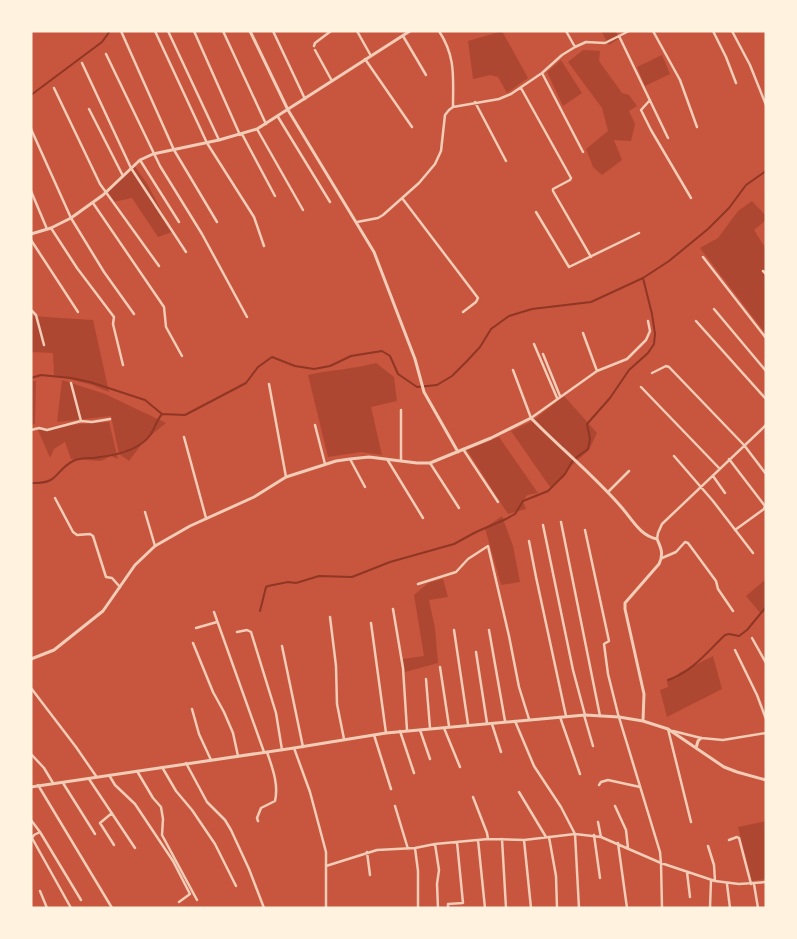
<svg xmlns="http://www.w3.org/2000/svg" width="797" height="939" font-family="'Fira Sans Condensed',sans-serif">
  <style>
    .green { fill: #ae4732 }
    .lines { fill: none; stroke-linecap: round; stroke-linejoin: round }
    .stream { stroke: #8f3625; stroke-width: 2 }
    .minor { stroke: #f1ccb7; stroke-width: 2.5 }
    .tertiary { stroke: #f1ccb7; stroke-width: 3 }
  </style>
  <rect width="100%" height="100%" fill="#c8553d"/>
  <path class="green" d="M502,31L528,78L507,93L498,77L490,75L473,79L468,41Z
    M601,31H615L620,38L609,45Z
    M583,50L600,51L599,61L622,93L629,95L637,106L629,111L635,124L631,141L614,140L622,160L602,175L593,167L586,149L608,131L602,108L568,62Z
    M662,55L670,74L645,86L637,67Z
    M561,60L582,93L563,106L547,72Z
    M134,165L148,185L172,232L158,237L132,198L113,202L106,194Z
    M752,201L766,216V220L754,230L766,249V334L700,248L718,238L738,211Z
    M31,316L93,320L109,392L92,385L54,375L53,353L31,352Z
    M376,363L394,377L397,401L371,407L382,455L361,452L328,457L308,375C330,370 354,369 376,363Z
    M62,380L105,394L166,423L144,441L129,461L119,454L111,416L57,422Z
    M31,381H36L35,424L31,425Z
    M564,396L597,433L589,450L570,467L563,478L550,487L511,431L531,422Z
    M109,422L118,459L111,456L101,461L71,459L65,442L54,449L50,458L38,430L69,425Z
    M499,437L538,493L527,495L523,501L526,509L508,514L467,450Z
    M502,516L513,546L520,582L501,585L485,528Z
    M443,579L448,597L429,600L435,628L438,663L405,672L403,659L424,656L414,595L428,583Z
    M766,579V610L761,614L746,596Z
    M713,656L722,689L667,717L660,690L668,687L667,681L677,678L679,673Z
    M766,821V879L752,881L738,827Z"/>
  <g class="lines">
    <path class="stream" d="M31,95L102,42L110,31
      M31,378L41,375L71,378L90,382L145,400L162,414L185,415L246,383L258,367L272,357L295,366L314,369L330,366L351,356L382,351L390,356L398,374L417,387L437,385L452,376L467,361L480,347L491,329L509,316L532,309L591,302L643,278L669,261L708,229L729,208L746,185L766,171
      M31,483C60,484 53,472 73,461C82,457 91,459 100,457C117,455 140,450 151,434C155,427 157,420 162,414
      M260,611L266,587L268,586L288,582L296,583L319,576L352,577L390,562L454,544L476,532L506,519L515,514L523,501L548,491L565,474L573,460L588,449L590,439L587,424L610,398L629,370L648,353L654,344L655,334L652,314L643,278
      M668,680C692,672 707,652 725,635L729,634L739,636L747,630L766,607"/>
    <path class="minor" d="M121,31L174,150L217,222
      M155,31L207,143L254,217L264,246
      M168,31L219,140
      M194,31L240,135
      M223,31L266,124
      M273,31L305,99
      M357,31L371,56
      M439,31C456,57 453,77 453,107
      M566,31L575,47
      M653,31L680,80L697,127
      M713,31L726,57L736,83
      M732,31L750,65L766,105
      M403,36L426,75
      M619,36L668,138
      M314,46L315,43L331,31
      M315,50L332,81
      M106,54L160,166L202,234L247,317
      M365,59L412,127
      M82,63L131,168L186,252
      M542,73L583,152
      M54,88L100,184L159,266
      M521,88L571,178L570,180L553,189V191L591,257
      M650,100L641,110L651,130L691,198
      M475,102L506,161
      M89,109L123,176
      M278,117L330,202
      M31,129L71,218L104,272L134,314
      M257,129L303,210
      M242,134L275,196
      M140,160L179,222
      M31,191L47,229
      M402,198L478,298L476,302L463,312
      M93,203L164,307L166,327L182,356
      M536,212L569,267L639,233
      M357,222L378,218L383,215L419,183L435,164L441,151L445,115L449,110L453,107L499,99L511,94L542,73L562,55L575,47L586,42L605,43L629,31
      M51,228L77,268L114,317L113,324L123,365
      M31,240L78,312
      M703,257L766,338
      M763,271L766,274
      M714,309L766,371
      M31,310L36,315L44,345
      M696,321L766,399
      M583,333L597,371
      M534,344L557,398
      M543,354L560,396
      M513,370L531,418L597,371L627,359L646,340L650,331L648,321
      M652,373L666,366L669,367L744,445L766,474
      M71,383L81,421
      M269,384L286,477
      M641,387L719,468
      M401,410V461
      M315,425L325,464
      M31,430L39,428L47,430L81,421L92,422L110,419
      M184,437L206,518
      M463,449L498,502
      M674,456L713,501L753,553
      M350,459L365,487
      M387,459L423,518
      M729,459L765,506L764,509L735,530
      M430,463L459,508
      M713,476L725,493
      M608,492L629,471
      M55,498L73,532L77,535L90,534L93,536L106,577L112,578L120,587
      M145,512L155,546
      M561,522L600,716
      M543,525L573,670L585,715
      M585,530L609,641L604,644L608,674L618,714L660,852L661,863L662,908
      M657,539L658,533L662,524L766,425
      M529,541L536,577L566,716
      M662,558L676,552L685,542L688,543L716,581L718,589L733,611
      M418,584L456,572L468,559L488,546L509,636L519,687L529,719
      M393,609L403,668L407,730
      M214,612L264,752
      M330,617L336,666L337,704L344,739
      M371,623L386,733
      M196,628L217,622
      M454,630L468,724
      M489,630L505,721
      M237,632L247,630L251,632L276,713L282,750
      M752,638L766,663
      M193,643L213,692L224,712L233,733L238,756
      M282,646L303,747
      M735,650L757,695L766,719
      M476,652L487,723
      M440,667L449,726
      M426,679L430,728
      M31,688L76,747L96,776
      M192,709L199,734L211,760
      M584,715L593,746
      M560,717L580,774
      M515,721L534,766L561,807L575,834L579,908
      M492,724L501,752
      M444,728L460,767
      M668,729L691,822
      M420,730L430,759
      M400,731L414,773
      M673,731L701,738L723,740L766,733
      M374,735L391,789
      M294,748L310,792L326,852V908
      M31,754L44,768L53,783
      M186,763L207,802L225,820L231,830L249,869L264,908
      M162,767L176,791L192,810L215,844L236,886
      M137,771L153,798L161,807L163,819L162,835L197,900
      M109,775L115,785L135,804L173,861L190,894L179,902
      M89,779L135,848
      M63,783L95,834
      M38,785L112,908
      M599,785L601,782L608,780L640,787
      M519,792L546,837
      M473,797L487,833L488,839
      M395,806L408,849
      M615,806L626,830L628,848
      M112,813L100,823L114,845
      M31,820L40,832L81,900
      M258,821L257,818L261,808L275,801C279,784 272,767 267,752
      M598,822L601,837
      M40,832L34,835L32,838L71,908
      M594,835L600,878
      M549,837L556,876L557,908
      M502,839L506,908
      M478,840L485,908
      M524,840L531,908
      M729,840L737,837L739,838L751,884
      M618,843L627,908
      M435,844L439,870L437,884L438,908
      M708,846L714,865L715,881
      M415,848L418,871V908
      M367,852L370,875
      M326,866L377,850L415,848L435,844L488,839L524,840L575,834L601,837L661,863L715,881L739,884L766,882
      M687,872L690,897
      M727,884L730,908
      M754,884L758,908
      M40,891L47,908
      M448,908V904L463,903L457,842
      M710,908L711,880"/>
    <path class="tertiary" d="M250,31L288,110L374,252L415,359L424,392L458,452
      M31,234L51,228L71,218L103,195L140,160L153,154L219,140L257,129L410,31
      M31,659L54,650L103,611L135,565L155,546L190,526L254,497L286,477L336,461L350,459L369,457L417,463H430L491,438L531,418C561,449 595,476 623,509C633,521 641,536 657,539C661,548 664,554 659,564L625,603V609L644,694L643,721
      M696,748L698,741L701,738
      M31,787L294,748L386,733L585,715L619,717L643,721L668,729L724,767L737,772L766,780"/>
  </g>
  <rect width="797" height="939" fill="none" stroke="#fff3e0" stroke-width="65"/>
</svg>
